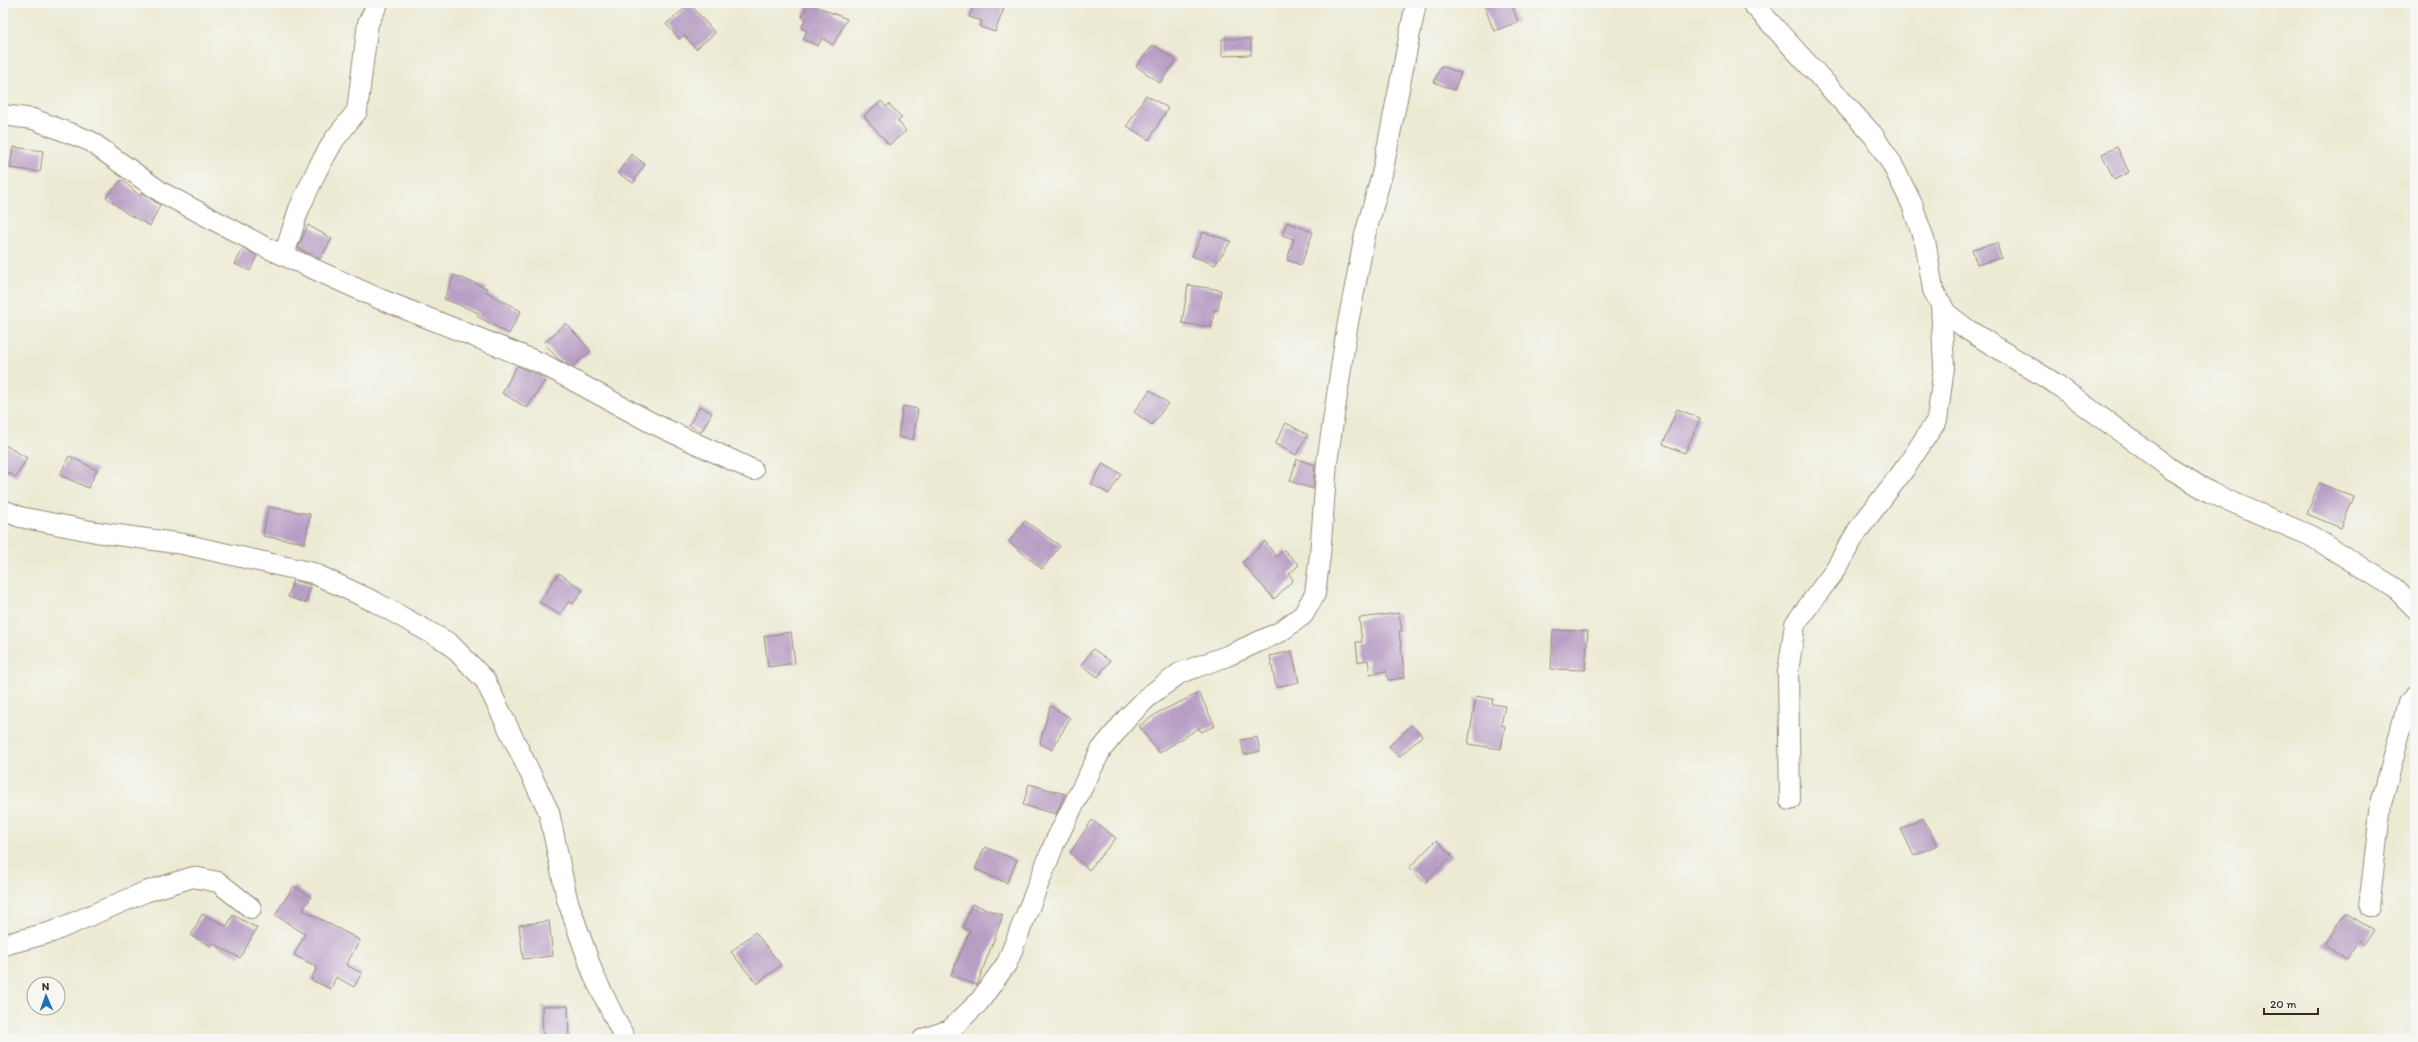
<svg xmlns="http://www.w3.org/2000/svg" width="2418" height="1042" font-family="Itim,sans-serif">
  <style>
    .building { fill: #b89ec5 }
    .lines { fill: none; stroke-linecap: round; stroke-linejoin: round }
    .minor-casing { stroke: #948a79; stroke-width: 22 }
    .minor { stroke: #fff; stroke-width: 20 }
  </style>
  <rect width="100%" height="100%" fill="#f6f6f2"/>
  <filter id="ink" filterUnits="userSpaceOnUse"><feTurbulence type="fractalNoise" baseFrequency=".025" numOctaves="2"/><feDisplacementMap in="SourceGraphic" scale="8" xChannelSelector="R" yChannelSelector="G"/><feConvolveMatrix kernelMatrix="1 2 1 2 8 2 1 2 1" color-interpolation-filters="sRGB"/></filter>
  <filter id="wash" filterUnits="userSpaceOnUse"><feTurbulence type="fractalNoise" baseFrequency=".012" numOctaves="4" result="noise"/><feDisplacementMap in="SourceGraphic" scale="16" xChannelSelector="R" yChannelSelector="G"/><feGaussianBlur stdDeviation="0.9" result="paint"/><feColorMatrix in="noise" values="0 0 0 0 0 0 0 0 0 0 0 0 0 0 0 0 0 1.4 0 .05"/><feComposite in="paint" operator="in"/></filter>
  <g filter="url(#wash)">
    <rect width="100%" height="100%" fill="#edead4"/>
    <g id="blocks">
      <path class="building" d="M808,3L847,19L833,45L822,38L818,46L803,39L807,31L801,28L806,18L802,17Z
        M974,3H1006L995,32L980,27L982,21L969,17Z
        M1483,3H1511L1518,22L1494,31Z
        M690,4L715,33L696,49L684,35L679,39L666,24Z
        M1222,39H1251V55L1222,56Z
        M1153,45L1176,60L1160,83L1136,66Z
        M1441,66L1461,73L1454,90L1434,82Z
        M1146,95L1168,108L1149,140L1127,126Z
        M881,101L886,107L889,104L902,118L898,121L906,131L889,145L864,116Z
        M13,147L43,151L40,172L10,168Z
        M2117,147L2129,172L2114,180L2102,154Z
        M631,154L645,164L633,183L618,173Z
        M122,180L140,196L142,193L160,205L150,226L126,213L106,197Z
        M1287,222L1313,232L1301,265L1287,260L1294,239L1282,235Z
        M308,225L332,239L320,259L298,248Z
        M1203,232L1231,241L1215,265L1192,256Z
        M1997,243L2001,258L1977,265L1972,249Z
        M243,249L257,256L250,271L235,264Z
        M454,275L487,288L485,291L521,311L509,334L477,316L479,313L444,299Z
        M1188,285L1221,290L1218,310L1214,309L1212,327L1182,323Z
        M566,323L591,351L572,367L558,359L544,343Z
        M517,366L546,379L527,408L502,393Z
        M1150,390L1168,403L1152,425L1134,412Z
        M700,406L712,413L701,432L689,425Z
        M903,406L918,409L913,440L898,437Z
        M1677,409L1700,418L1685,453L1663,444Z
        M1286,423L1308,435L1296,455L1275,444Z
        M3,444L27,458L16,477L3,470Z
        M69,456L97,470L88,488L60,475Z
        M1297,459L1315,465L1313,489L1290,481Z
        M1103,464L1121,474L1109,494L1091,484Z
        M2319,483L2354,497L2341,528L2307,514Z
        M268,507L310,514L305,543L263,536Z
        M1025,521L1060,546L1042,569L1009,542Z
        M1265,541L1276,557L1284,550L1299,565L1289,574L1293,580L1274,599L1242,563Z
        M559,573L583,590L573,604L569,601L560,615L539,602Z
        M293,580L311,585L306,603L288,597Z
        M1399,613L1402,631H1399L1405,678L1388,680L1386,671L1370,674L1368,660L1358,662L1356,642H1362L1359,618Z
        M1553,630L1588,631L1585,670L1551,669Z
        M791,632L795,663L768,667L764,636Z
        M1093,649L1110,661L1098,677L1081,665Z
        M1292,651L1299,682L1276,687L1270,656Z
        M1199,693L1215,726L1201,732L1199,728L1159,753L1139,726L1159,712Z
        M1476,696L1493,699L1492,704L1505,706L1501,725L1505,726L1501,749L1468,744Z
        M1050,706L1070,718L1052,750L1040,743Z
        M1412,725L1422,736L1399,757L1389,746Z
        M1257,737L1260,751L1244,755L1241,740Z
        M1029,784L1065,794L1056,814L1023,805Z
        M1923,818L1937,845L1914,856L1901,829Z
        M1092,820L1116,838L1089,870L1070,853Z
        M1436,840L1452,855L1425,883L1409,868Z
        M985,847L1017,860L1007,883L975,869Z
        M294,886L311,897L303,910L360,940L346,965L362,973L354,987L336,977L331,989L311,980L317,967L294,955L305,934L275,915Z
        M972,904L1003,915L977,985L951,975L970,931L963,928Z
        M2346,913L2373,930L2363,945L2358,942L2347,959L2324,944Z
        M202,914L227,926L233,915L257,928L240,958L212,943L211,946L191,936Z
        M549,921L553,956L523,959L519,925Z
        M755,932L781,965L757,984L731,952Z
        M542,1006H568L569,1039H543Z"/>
    </g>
  </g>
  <g filter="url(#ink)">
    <use href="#blocks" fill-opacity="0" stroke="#948a79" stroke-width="1"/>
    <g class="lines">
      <g class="minor-casing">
        <path id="minor" d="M1752,3L1873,135L1892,164L1912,204L1926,246L1933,290L1946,313L1968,330L2056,384L2171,469L2211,493L2311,536L2395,588L2415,608
          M3,115L33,119L90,141L161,192L263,246L380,299L541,363L650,422L753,470
          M284,255L299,209L317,170L334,140L357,111L368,23L378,3
          M3,510L20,517L96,532L183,544L313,573L375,602L449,643L485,680L549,812L567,899L594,976L625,1039
          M1790,800L1788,672L1795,624L1833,573L1858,530L1906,467L1937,420L1944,368L1941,303
          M2369,907L2381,804L2408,703L2415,696
          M3,945L52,932L145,892L193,877L218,882L251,908
          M923,1039L950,1030L979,1002L1007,963L1055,842L1101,750L1128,717L1150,695L1180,673L1227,656L1280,632L1303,615L1315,594L1320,555L1327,462L1347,328L1365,235L1382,174L1416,3"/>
      </g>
      <use href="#minor" class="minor"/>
    </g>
  </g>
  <rect width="2418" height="1042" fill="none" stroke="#f6f6f2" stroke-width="16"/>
  <g transform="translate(46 996) rotate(358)"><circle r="19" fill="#f6f6f2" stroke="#aba49d"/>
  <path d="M0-3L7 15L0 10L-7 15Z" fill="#1f6fb2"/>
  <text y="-6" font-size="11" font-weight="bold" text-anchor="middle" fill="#3b2a1e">N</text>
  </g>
  <path d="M2264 1008v6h54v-6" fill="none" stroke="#3b2a1e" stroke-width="2"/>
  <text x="2270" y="1008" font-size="12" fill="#3b2a1e" stroke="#f6f6f2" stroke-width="3" paint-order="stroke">20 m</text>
</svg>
